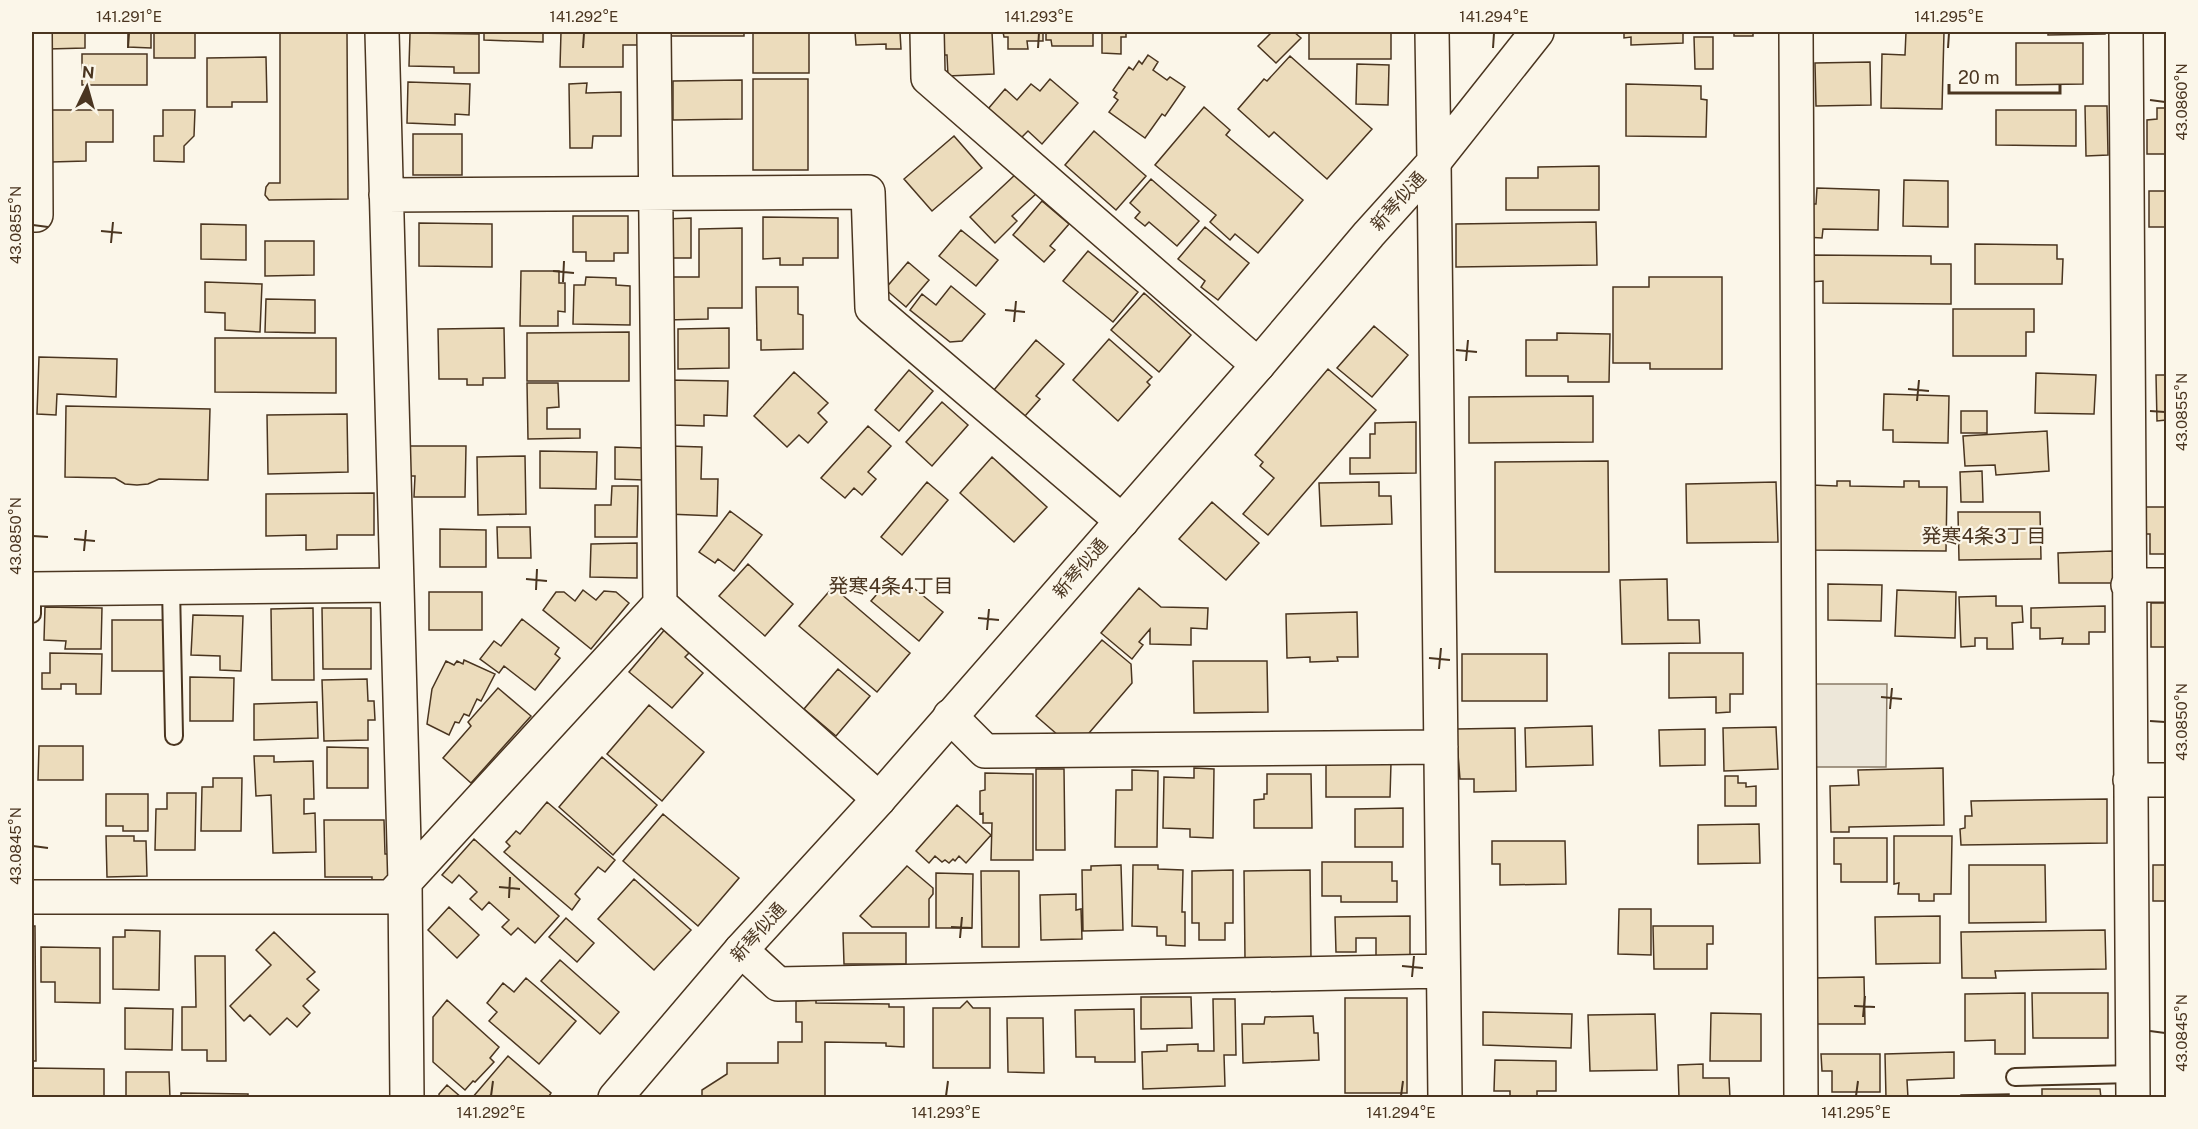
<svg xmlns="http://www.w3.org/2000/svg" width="2198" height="1129" font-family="'Public Sans','Noto Sans JP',sans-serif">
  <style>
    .parking { fill: #ede7d9; stroke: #887966; stroke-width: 1.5 }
    .building { fill: #ecdcbc; stroke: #4a3520; stroke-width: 1.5 }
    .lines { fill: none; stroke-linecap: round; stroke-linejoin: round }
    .lane-casing { stroke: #4a3520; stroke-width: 20 }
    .street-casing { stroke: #4a3520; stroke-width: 36 }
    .secondary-casing { stroke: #4a3520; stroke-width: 36 }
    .lane { stroke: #fbf6e9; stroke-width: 16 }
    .street { stroke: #fbf6e9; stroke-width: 33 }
    .secondary { stroke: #fbf6e9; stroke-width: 33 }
    .ticks { fill: none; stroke: #4a3520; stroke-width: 2 }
    .labels { text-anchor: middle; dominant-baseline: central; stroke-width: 4.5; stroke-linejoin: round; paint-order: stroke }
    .street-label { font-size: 18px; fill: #4a3520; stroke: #fbf6e9 }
    .neighbourhood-label { font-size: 20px; fill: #4a3520; stroke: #fbf6e9 }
    .neatline { fill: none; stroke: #4a3520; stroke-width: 2 }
    .ticks-label { font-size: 15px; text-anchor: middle; fill: #4a3520 }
  </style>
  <rect width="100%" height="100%" fill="#fbf6e9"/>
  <path class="parking" d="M1814,684H1887L1886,767H1813Z"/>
  <path class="building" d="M47,32H85V48L48,49Z
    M128,32H151V48L128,47Z
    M154,32H195V58H154Z
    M280,32H347L348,199L269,200L265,195L266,187L269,183H280Z
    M484,32H543V42L484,40Z
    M561,32H642V45H623V67H560Z
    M666,32H744V36H666Z
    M753,32H809V73H753Z
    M855,32H900L901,49H886V44L856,45Z
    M940,32H992L994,74L948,76L947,55H941Z
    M1003,32H1043V41H1027L1028,49H1008V37H1004Z
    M1046,32H1093V46H1052L1051,40H1046Z
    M1102,32H1126V37H1121V54L1102,53Z
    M1272,32H1294L1301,38L1276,63L1258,46Z
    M1309,32H1391V59H1309Z
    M1624,32H1683V43L1631,45V37L1624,38Z
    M1734,32H1753V36H1734Z
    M1906,32H1944L1942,109L1881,108L1882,54L1905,55Z
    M2048,32H2105V34L2048,35Z
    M410,33L479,34V73H454V67L409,66Z
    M1694,37H1713V69H1695Z
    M2016,43H2083V84L2016,85Z
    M82,54H147V85H82Z
    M1148,55L1158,62L1153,70L1167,80L1170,77L1185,87L1165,116L1162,114L1145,138L1109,112L1118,100L1114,97L1117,93L1113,90L1129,67L1133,70L1139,61L1142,64Z
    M1290,56L1372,129L1327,179L1274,132L1269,137L1238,109L1264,79L1267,81Z
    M266,57L267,102H232V107H207V58Z
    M1870,62L1871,105L1816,106L1815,63Z
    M1357,64L1389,65L1388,105L1356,104Z
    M753,79H808V170H753Z
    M1050,79L1078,103L1042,144L1028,131L1021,138L988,109L1005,89L1017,100L1031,84L1040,91Z
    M742,80V119L673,120V81Z
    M408,82L470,84L469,115L455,114V125L407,123Z
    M587,83L586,93L621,92V136H593L592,148H570L569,84Z
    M1626,84L1701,86V99L1707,100L1706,137L1626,136Z
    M2085,106H2107L2108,155L2086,156Z
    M1204,107L1230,130L1226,135L1303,200L1258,253L1235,234L1230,240L1210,222L1216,215L1155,165Z
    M2157,108H2166V154H2147V120L2157,119Z
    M50,110H113V142H86V161L51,162Z
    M163,110H195L194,136L184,146V162L154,161V136H163Z
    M1996,110H2076V146L1996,145Z
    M1094,131L1146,176L1116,210L1065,165Z
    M413,134H462V175H413Z
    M954,136L982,168L932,211L904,179Z
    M1599,166V210H1506V178H1538V167Z
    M1017,173L1037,193L1012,216L1017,221L995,243L970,217Z
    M1151,179L1199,221L1177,246L1149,222L1145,226L1135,218L1140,212L1130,203Z
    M1904,180L1948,181V227L1903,226Z
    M1817,188L1879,190L1878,230L1823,229L1822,238L1805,237L1806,204H1816Z
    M2149,191H2166V227H2149Z
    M1042,201L1069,224L1050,246L1055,250L1044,262L1013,235Z
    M573,216H628V253H614V261H586V252H573Z
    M763,217L838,218V258H803V265H780V258L763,259Z
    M691,218V258H664V219Z
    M1596,222L1597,265L1456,267V224Z
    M419,223L492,224V267L419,266Z
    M201,224L246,225V260L201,259Z
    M1205,227L1249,263L1218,300L1201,287L1205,281L1178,259Z
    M742,228V308H708V319L666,320L669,277H699V229Z
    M961,230L998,260L976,286L939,256Z
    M265,241H314V275L265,276Z
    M1975,244L2057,245V259H2063L2062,284H1975Z
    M1088,251L1138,292L1113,322L1063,281Z
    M1810,255L1931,256V264H1951V304L1823,303V281L1810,282Z
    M908,262L929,280L906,307L885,289Z
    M521,271H559V283H565V312L558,311V326H520Z
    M586,277L616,278V285L630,286V325L573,324L574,285H585Z
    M1649,277H1722V369H1650V363H1613V287H1649Z
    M205,282L262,284L260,332L225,330V313L205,312Z
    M951,286L985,314L962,341L950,342L910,310L922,294L936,305Z
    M756,287H798V314L803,315V349L761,350V340H757Z
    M1144,293L1191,335L1159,372L1111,330Z
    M266,299L315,300V333L265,332Z
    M1953,309H2034V332H2026V356H1953Z
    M1374,326L1408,355L1372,397L1337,368Z
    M504,328L505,378H483V385H467V379H439L438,329Z
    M729,328V368L678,369V329Z
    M629,332V381H527V333Z
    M1557,333L1610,334L1609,382H1568V376H1526V340H1557Z
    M215,338H336V393L215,392Z
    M1109,339L1152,377L1147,382L1150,385L1118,421L1073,380Z
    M1036,340L1064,364L1036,396L1040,399L1025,416L994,390Z
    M39,357L117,359L116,397L57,394L56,415L37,414Z
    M1328,369L1376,410L1268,535L1243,514L1274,478L1260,466L1263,462L1255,455Z
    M909,370L933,391L899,431L875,410Z
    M794,372L828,403L818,413L827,422L808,443L799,435L787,447L754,416Z
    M2036,373L2096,375L2094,414L2035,413Z
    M2156,375H2166V420L2157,421Z
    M667,380L728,381L727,416L704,415V426L672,425Z
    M527,383H558L559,407L547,408V429H580V438L528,439Z
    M1884,394L1949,396L1948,443L1893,442V430H1883Z
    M1593,396V442L1469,443V397Z
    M942,402L968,425L932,466L906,442Z
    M66,406L210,409L208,480L159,479L148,484L137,485L125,484L115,478L65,477Z
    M1961,411H1987V433H1961Z
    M347,414L348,472L268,474L267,415Z
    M1416,422V473L1350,474V458H1370V434H1375V423Z
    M868,426L891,446L868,472L876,479L862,495L854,488L845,498L821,478Z
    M2047,431L2049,471L1996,475L1995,465L1965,466L1963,436Z
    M410,446H466L465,497H414L415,476H410Z
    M669,446L702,447L701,479H718L717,516L667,514Z
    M615,447L644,448V480L615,479Z
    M540,451L597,452L596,489L540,488Z
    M525,456L526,514L478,515L477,457Z
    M992,457L1047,507L1014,542L960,493Z
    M1608,461L1609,572H1495V462Z
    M32,469H33V506H32Z
    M1982,471L1983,502H1961L1960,472Z
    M1837,481H1850V486L1904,487V481H1919V487H1947L1946,551L1810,550L1811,485L1837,486Z
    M927,482L948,500L902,555L881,537Z
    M1379,482V496H1391L1392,524L1321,526L1319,483Z
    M1776,482L1778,542L1687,543L1686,484Z
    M612,486H638L637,537H595V505H611Z
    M374,493V535H337V549L306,550V535L266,536V494Z
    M1212,502L1259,543L1226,580L1179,539Z
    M2146,507H2166V554H2150V534H2146Z
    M730,511L762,535L734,571L718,559L715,563L699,552Z
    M1958,512H2040L2041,559L1959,560Z
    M497,527H530L531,558H498Z
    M440,529L486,530V567H440Z
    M637,543V578L590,577L591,544Z
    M2113,551V583H2059L2058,553Z
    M748,564L793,604L765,636L719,596Z
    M1667,579L1668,620H1699L1700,643L1622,644L1620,580Z
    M1828,584L1882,585L1881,621L1828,620Z
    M910,585L943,612L919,641L871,601L884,586Z
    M833,587L910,653L877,692L799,626Z
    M1139,588L1161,607L1208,608L1207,629L1191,628V645L1150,644V629L1139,642L1143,645L1132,659L1101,633Z
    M583,590L596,600L604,591L616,592L629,603L591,649L543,610L556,592H564L575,601Z
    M1897,590L1956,592L1955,638L1895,636Z
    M429,592H482V630H429Z
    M1996,596V606H2022L2023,622L2012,623L2013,649H1987V638H1975V646L1961,647L1959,597Z
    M2151,603H2166V647H2151Z
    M2105,606V632H2089V644H2062L2063,638L2040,639V628H2031V608Z
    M45,607L102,608L101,649H65L66,641L44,640Z
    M313,608L314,680H272L271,609Z
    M322,608H371V669H323Z
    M1357,612L1358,657H1337L1338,661L1310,662V657L1287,658L1286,614Z
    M193,615L243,616L241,671L220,670V656L191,655Z
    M522,619L559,648L555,654L560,658L535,690L504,666L499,673L480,659L494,641L501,646Z
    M112,620H165V671H112Z
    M666,628L692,650L685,657L703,673L672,708L629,672Z
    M1102,640L1131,664L1132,683L1083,740L1066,742L1036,716Z
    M50,653L102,654L101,694H76V684H61V689H42V673H50Z
    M1669,653H1743V694H1730V712L1716,713V697L1669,698Z
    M1462,654H1547V701H1462Z
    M464,660L495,674L481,701L477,699L469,716L464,714L459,723L455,722L449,735L427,724L432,689L446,661L454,665L457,661L463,664Z
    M1193,661H1267L1268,712L1194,713Z
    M838,669L870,696L836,736L804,709Z
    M190,677L234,678L233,721H190Z
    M367,679L368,701H374L375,720H368V740L324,741L322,680Z
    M498,688L531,716L471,783L443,758L471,726L468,722Z
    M317,702L318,738L254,740V704Z
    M649,705L704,752L662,801L607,754Z
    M1592,726L1593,765L1526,767L1525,728Z
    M1776,727L1778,769L1724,771L1723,728Z
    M1515,728L1516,791L1474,792V779H1460L1456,729Z
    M1705,729V765L1660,766L1659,730Z
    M39,746H83V780H38Z
    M327,747L368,748V788H327Z
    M254,756H274V762L313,761L314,799H304V814L315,813L316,852L273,853L271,795L256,796Z
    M602,757L657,805L613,855L559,807Z
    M1326,763H1391L1390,797H1326Z
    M1194,768L1214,769L1213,838L1190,837V829L1163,828L1164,777L1194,778Z
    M1943,768L1944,825L1849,827V832H1831L1830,786L1859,785L1858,770Z
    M1036,769H1064L1065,850H1036Z
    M1132,770L1158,771L1157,847H1115L1116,790H1132Z
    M985,773L1033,774V860H991L992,823H983V813L980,814V791L985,790Z
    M1267,774H1311L1312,828H1254V800L1264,799V794H1267Z
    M1725,776H1738V783H1746V787L1756,786V806H1725Z
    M213,778H242L241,831H201L202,787H213Z
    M167,793H196L195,850H155L156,809H167Z
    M106,794H148V831H123V826H106Z
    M2107,799V843L1961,845L1960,829L1965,828V816H1972L1971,801Z
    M547,802L615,860L605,872L598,867L575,894L580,899L572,910L504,852L510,846L506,842L516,831L520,834Z
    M957,805L991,835L966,863L959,856L955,861L953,859L949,863L945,860L942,862L935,856L929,863L916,851Z
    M1403,808V847H1355V809Z
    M663,814L739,878L698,926L623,861Z
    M324,820H384L385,854H388L389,881H372V877H325Z
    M1759,824L1760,863L1698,864V825Z
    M106,836H134V841H146L147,876L107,877Z
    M1894,836H1952L1951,894H1934V901H1919V894H1898L1899,883L1894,884Z
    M1834,838H1887V882H1841V864H1834Z
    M474,839L559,916L535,943L518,928L511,935L502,927L509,920L489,902L482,910L470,899L477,892L459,875L452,883L442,875Z
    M1492,841H1565L1566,884L1500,885V864H1492Z
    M1322,862H1392V881H1397V902H1341V896H1322Z
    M1121,865L1123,930L1083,931L1082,870H1091V866Z
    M1133,865H1158V869L1183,870L1182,912H1185V946L1166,945V936H1157V927L1132,926Z
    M1969,865H2045L2046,922L1969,923Z
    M2153,865H2166V901H2153Z
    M907,866L933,888V894L929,899V927H872L860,916Z
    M1233,870V923H1225V940H1199V923H1192V871Z
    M1310,870L1311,959H1245L1244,871Z
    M981,871H1019V947H982Z
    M936,873L973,874L972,928H936Z
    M634,879L691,930L654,970L598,919Z
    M1076,894V910L1081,909L1082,939L1041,940L1040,895Z
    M449,907L479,935L457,958L428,930Z
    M1619,909H1651V955L1618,954Z
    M1410,916V957H1376V938H1356V952H1336L1335,917Z
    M1940,916V963L1876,964L1875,917Z
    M566,918L594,943L577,962L549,937Z
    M32,926H35L36,1061H32Z
    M1653,926H1713V944H1707V969H1654Z
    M125,930L160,931L159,990L113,989V937H125Z
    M2105,930L2106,969L1995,971L1996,978H1962L1961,932Z
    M274,932L315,972L307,979L319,990L303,1006L310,1013L297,1027L287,1018L270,1035L250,1015L244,1021L230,1006L271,965L256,950Z
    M843,933H906V964H844Z
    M41,947L100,948V1003L55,1002V982H41Z
    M195,956H225L226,1061H207V1050H182V1007H196Z
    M560,960L619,1012L600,1034L541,981Z
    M1864,977L1865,1024H1813L1812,978Z
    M526,978L576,1021L539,1064L489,1021L497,1012L487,1003L503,983L514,992Z
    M2025,993V1054H1995V1040L1965,1041V994Z
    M2032,993H2108V1038H2033Z
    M1141,997H1191L1192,1028L1141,1029Z
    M1345,998H1407V1093H1345Z
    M1213,999H1235L1236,1055H1224L1225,1086L1143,1089L1142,1052L1167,1051V1045L1198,1044V1051H1214Z
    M447,1000L499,1047L490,1058L494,1062L475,1082L473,1081L465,1090L433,1062V1017Z
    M816,1000V1003L889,1004V1007H904V1047L886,1046V1043L825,1042V1097L702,1096V1090L727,1074V1063H778V1042H802V1022H796V1001Z
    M967,1001L973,1008H990V1068H933V1008H960Z
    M125,1008L173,1009L172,1050L125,1049Z
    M1134,1009L1135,1062H1095V1057H1076L1075,1010Z
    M1483,1012L1572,1014L1571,1048L1483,1045Z
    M1711,1013L1761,1014V1061H1710Z
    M1655,1014L1657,1070L1590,1071L1588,1015Z
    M1313,1016L1314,1033H1318L1319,1060L1243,1063L1242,1024H1264L1265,1017Z
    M1007,1018H1043L1044,1073L1008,1072Z
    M1954,1052V1078L1907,1080L1908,1098H1886L1885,1054Z
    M1821,1054H1880V1092H1832V1071H1822Z
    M508,1056L551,1093L548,1098H472Z
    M1495,1060L1556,1061V1091H1537V1096H1510V1091H1494Z
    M1703,1064V1078H1729L1730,1098H1679L1678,1065Z
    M32,1068L104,1069V1098H32Z
    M126,1072H169L170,1098H126Z
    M447,1085L462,1098H439V1094Z
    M2042,1089H2100L2101,1098H2042Z
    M181,1093L248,1094V1098H181Z
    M2009,1094V1098H1961V1095Z"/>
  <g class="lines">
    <g class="lane-casing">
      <path id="lane" d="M171,587L174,736
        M32,614V589
        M2015,1077L2133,1074"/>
    </g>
    <g class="street-casing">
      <path id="street" d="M382,32L405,882L407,1098
        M654,32L660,604L879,799
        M927,32L928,78L1258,365
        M1796,32L1801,1098
        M2126,32L2133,1098
        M1434,162L1445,1098
        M386,195L868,192L872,308L1122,521
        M32,215H36L35,32
        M2128,585H2166
        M32,589L397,585
        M950,716L985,751L1441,747
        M2130,780H2166
        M32,897H391L660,604
        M741,950L778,984L1443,971"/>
    </g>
    <g class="secondary-casing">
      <path id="secondary" d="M1432,32L1434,162
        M615,1098L741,950L879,799L1258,365L1369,234L1434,162L1537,32"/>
    </g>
    <use href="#lane" class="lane"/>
    <use href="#street" class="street"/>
    <use href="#secondary" class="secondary"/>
  </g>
  <path class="ticks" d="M128,48L129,33M583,48L584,33M1038,48L1039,33M1493,48L1494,33M1948,48L1949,33M2150,100L2165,102M33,225L48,227M101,231L122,233M111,243L113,222M553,271L574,273M563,282L564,261M1005,310L1025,312M1014,322L1016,301M1456,350L1477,352M1466,361L1468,340M1908,389L1929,391M1917,401L1919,380M2150,411L2165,412M33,536L48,537M74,539L95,541M84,551L86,530M526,579L547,581M536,590L537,569M978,618L999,620M987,630L989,609M1429,658L1450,660M1439,669L1441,648M1881,697L1902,699M1890,709L1892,688M2150,721L2165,722M33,846L48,848M499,887L520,889M509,898L510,877M951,927L972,928M960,938L962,917M1402,966L1423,968M1412,977L1414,956M1854,1006L1875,1007M1863,1017L1865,996M2150,1031L2165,1033M491,1096L493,1081M946,1096L948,1081M1401,1096L1403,1081M1856,1096L1858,1081"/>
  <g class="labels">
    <g class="street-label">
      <text transform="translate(1398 201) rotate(-48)">新琴似通</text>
      <text transform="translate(1080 568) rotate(-49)">新琴似通</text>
      <text transform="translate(758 932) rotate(-48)">新琴似通</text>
    </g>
    <g class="neighbourhood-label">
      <text x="1984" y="536">発寒4条3丁目</text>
      <text x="891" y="586">発寒4条4丁目</text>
    </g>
  </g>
  <rect width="2198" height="1129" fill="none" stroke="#fbf6e9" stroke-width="66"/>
  <g transform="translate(87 87) rotate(5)" stroke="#fbf6e9" stroke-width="4.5" paint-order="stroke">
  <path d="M0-4.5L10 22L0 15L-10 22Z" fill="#4a3520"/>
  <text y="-9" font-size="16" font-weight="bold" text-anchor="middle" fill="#4a3520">N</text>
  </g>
  <path d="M1949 84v9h111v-9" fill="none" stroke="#4a3520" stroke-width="3"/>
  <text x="1958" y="84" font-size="18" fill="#4a3520" stroke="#fbf6e9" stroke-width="4.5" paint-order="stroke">20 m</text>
  <rect x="33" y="33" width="2132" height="1063" class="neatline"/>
  <g class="ticks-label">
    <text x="129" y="22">141.291°E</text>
    <text x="584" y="22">141.292°E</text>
    <text x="1039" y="22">141.293°E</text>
    <text x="1494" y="22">141.294°E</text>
    <text x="1949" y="22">141.295°E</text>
    <text transform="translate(2182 102) rotate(-90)" y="5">43.0860°N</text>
    <text transform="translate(16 225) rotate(-90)" y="5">43.0855°N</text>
    <text transform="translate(2182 412) rotate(-90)" y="5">43.0855°N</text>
    <text transform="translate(16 536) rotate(-90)" y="5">43.0850°N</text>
    <text transform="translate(2182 722) rotate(-90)" y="5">43.0850°N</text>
    <text transform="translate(16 846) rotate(-90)" y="5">43.0845°N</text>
    <text transform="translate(2182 1033) rotate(-90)" y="5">43.0845°N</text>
    <text x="491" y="1118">141.292°E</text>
    <text x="946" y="1118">141.293°E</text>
    <text x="1401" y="1118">141.294°E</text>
    <text x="1856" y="1118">141.295°E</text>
  </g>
</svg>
